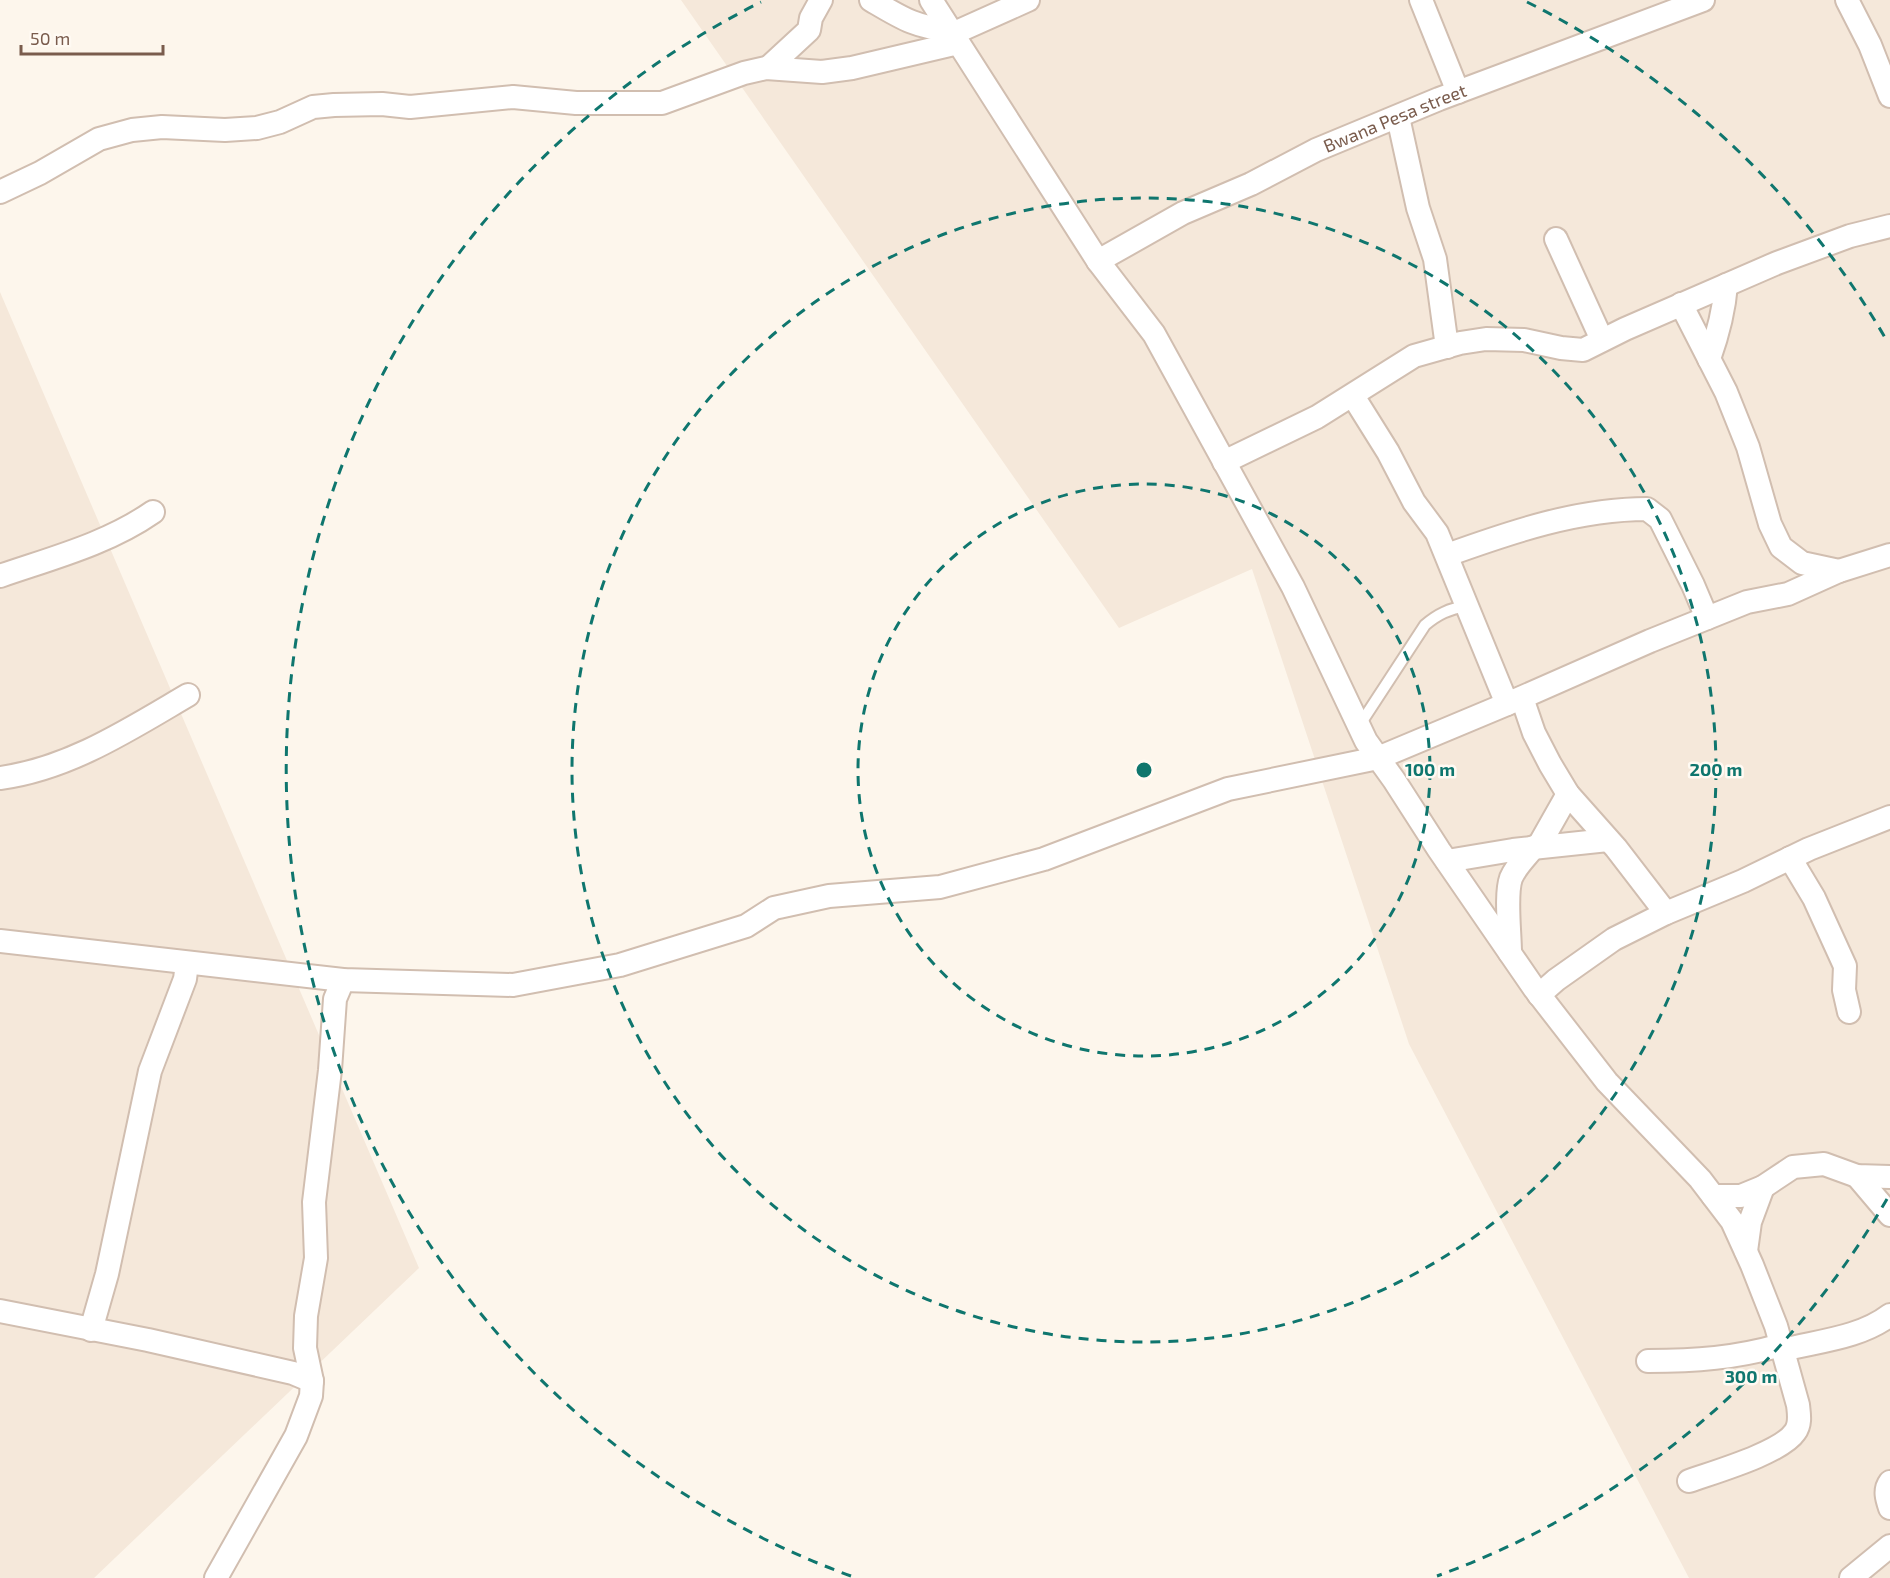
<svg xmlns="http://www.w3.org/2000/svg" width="1890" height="1578" font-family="'Exo 2',sans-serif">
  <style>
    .residential { fill: #f5e8da }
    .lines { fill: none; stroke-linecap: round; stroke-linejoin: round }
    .service-casing { stroke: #d1beb0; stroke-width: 14 }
    .minor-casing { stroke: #d1beb0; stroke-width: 26 }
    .service { stroke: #fff; stroke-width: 10 }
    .minor { stroke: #fff; stroke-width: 22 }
    .ring { fill: none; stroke: #0f766e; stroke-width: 3; stroke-dasharray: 10 8 }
    .labels { text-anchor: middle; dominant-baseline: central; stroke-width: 5; stroke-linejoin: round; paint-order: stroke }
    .street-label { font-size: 18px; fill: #7a5c4d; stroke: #fffaf3 }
    .centre { fill: #0f766e; stroke: #fffaf3; stroke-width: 3 }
    .ring-label { font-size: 18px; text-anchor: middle; font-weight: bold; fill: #0f766e; stroke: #fffaf3; stroke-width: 5; stroke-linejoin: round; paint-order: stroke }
  </style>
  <rect width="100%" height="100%" fill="#fdf6ec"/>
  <path class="residential" d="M681,0H1890V1578H1689L1409,1044L1252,569L1119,628Z
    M0,292L419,1268L94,1578H0Z"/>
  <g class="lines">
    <g class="service-casing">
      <path id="service" d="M1359,726L1425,625C1438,614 1449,609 1466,606"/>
    </g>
    <g class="minor-casing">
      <g id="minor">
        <path d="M871,0C900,17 916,28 950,30"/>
        <path d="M931,0L1098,261L1154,334L1293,587L1366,741L1394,780L1439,850L1534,988L1607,1082L1700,1179L1732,1221L1752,1265L1776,1326L1798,1405C1799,1414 1801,1424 1795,1432C1781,1453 1714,1472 1689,1481"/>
        <path d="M1421,0L1458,92"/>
        <path d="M1847,0L1870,45L1890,96"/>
        <path d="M952,34L1028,0"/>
        <path d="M768,68L809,30L811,18L821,0"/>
        <path d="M1398,117L1418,208L1435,259L1447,347"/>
        <path d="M0,192L40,173L99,139L132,130L162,127L225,130L257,128L280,122L313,107L334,105L382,104L410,107L513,97L576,103H662L744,73L766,68L822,72L852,68L958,43"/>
        <path d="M1556,239L1602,340"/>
        <path id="s1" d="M1098,261L1183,213L1251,184L1316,150L1439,99L1703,0"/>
        <path d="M1681,304L1726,392L1748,447L1770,524L1781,547L1802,563L1839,571"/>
        <path d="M1709,359C1718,334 1724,311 1726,285"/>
        <path d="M1353,396L1388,452L1414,502L1437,533L1507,704"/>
        <path d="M1224,462L1317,417L1414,356L1460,343L1486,339L1524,340L1561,348L1583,350L1625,329L1777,263L1850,236L1890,226"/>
        <path d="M1447,555C1511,532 1578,509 1647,509L1660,519L1693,585L1707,618"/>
        <path d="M0,576C52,558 107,544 153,512"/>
        <path d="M1522,698L1534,733L1550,764L1568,794L1616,848L1666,913"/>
        <path d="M0,778C69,769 130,729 188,695"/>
        <path d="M1538,847L1568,794"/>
        <path d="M1790,858L1814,898L1845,966L1844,990L1849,1012"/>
        <path d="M1447,861L1513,850L1608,840"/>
        <path d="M0,941L343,980L513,985L620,965L746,926L774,908L829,896L940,887L1044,859L1228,789L1378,758L1507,704L1650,641L1747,602L1788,594L1839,571L1890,555"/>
        <path d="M1510,953C1510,932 1505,895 1511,878C1516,866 1526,857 1534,847"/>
        <path d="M1539,995L1556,980L1614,939L1666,913L1743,881L1809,849L1890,817"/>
        <path d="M1857,1176L1890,1215"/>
        <path d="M1713,1196H1741L1763,1187L1793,1167L1824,1164L1857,1176L1890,1177"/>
        <path d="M1746,1251L1750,1222L1763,1187"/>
        <path d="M0,1311L148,1340L293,1373L312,1381"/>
        <path d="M91,1330L107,1274L150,1071L185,979L187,963"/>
        <path d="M1783,1350C1818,1341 1860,1338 1890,1315"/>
        <path d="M1648,1361C1695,1361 1736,1358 1781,1345"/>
        <path d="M1890,1482C1884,1490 1887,1499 1890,1508"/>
        <path d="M216,1578L296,1436L311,1396L312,1381L305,1348L306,1316L316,1258L314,1202L330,1070L335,999L343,980"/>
        <path d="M1851,1578L1890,1546"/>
      </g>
    </g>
    <use href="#service" class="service"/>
    <use href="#minor" class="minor"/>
  </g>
  <g class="ring">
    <circle cx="1144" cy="770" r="286"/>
    <circle cx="1144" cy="770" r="572"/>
    <path d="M1887 1199A858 858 0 0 1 1437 1576M851 1576A858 858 0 0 1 761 2M1527 2A858 858 0 0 1 1887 341"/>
  </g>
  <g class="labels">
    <g class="street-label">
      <text stroke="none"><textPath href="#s1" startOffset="330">Bwana Pesa street</textPath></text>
    </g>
  </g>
  <circle cx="1144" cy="770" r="9" class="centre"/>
  <g class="ring-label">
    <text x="1430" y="776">100 m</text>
    <text x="1716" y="776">200 m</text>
    <text x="1751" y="1383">300 m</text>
  </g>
  <path d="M21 45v9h142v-9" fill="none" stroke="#7a5c4d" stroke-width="3"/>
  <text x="30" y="45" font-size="18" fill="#7a5c4d" stroke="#fffaf3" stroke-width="4.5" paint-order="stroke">50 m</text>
</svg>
